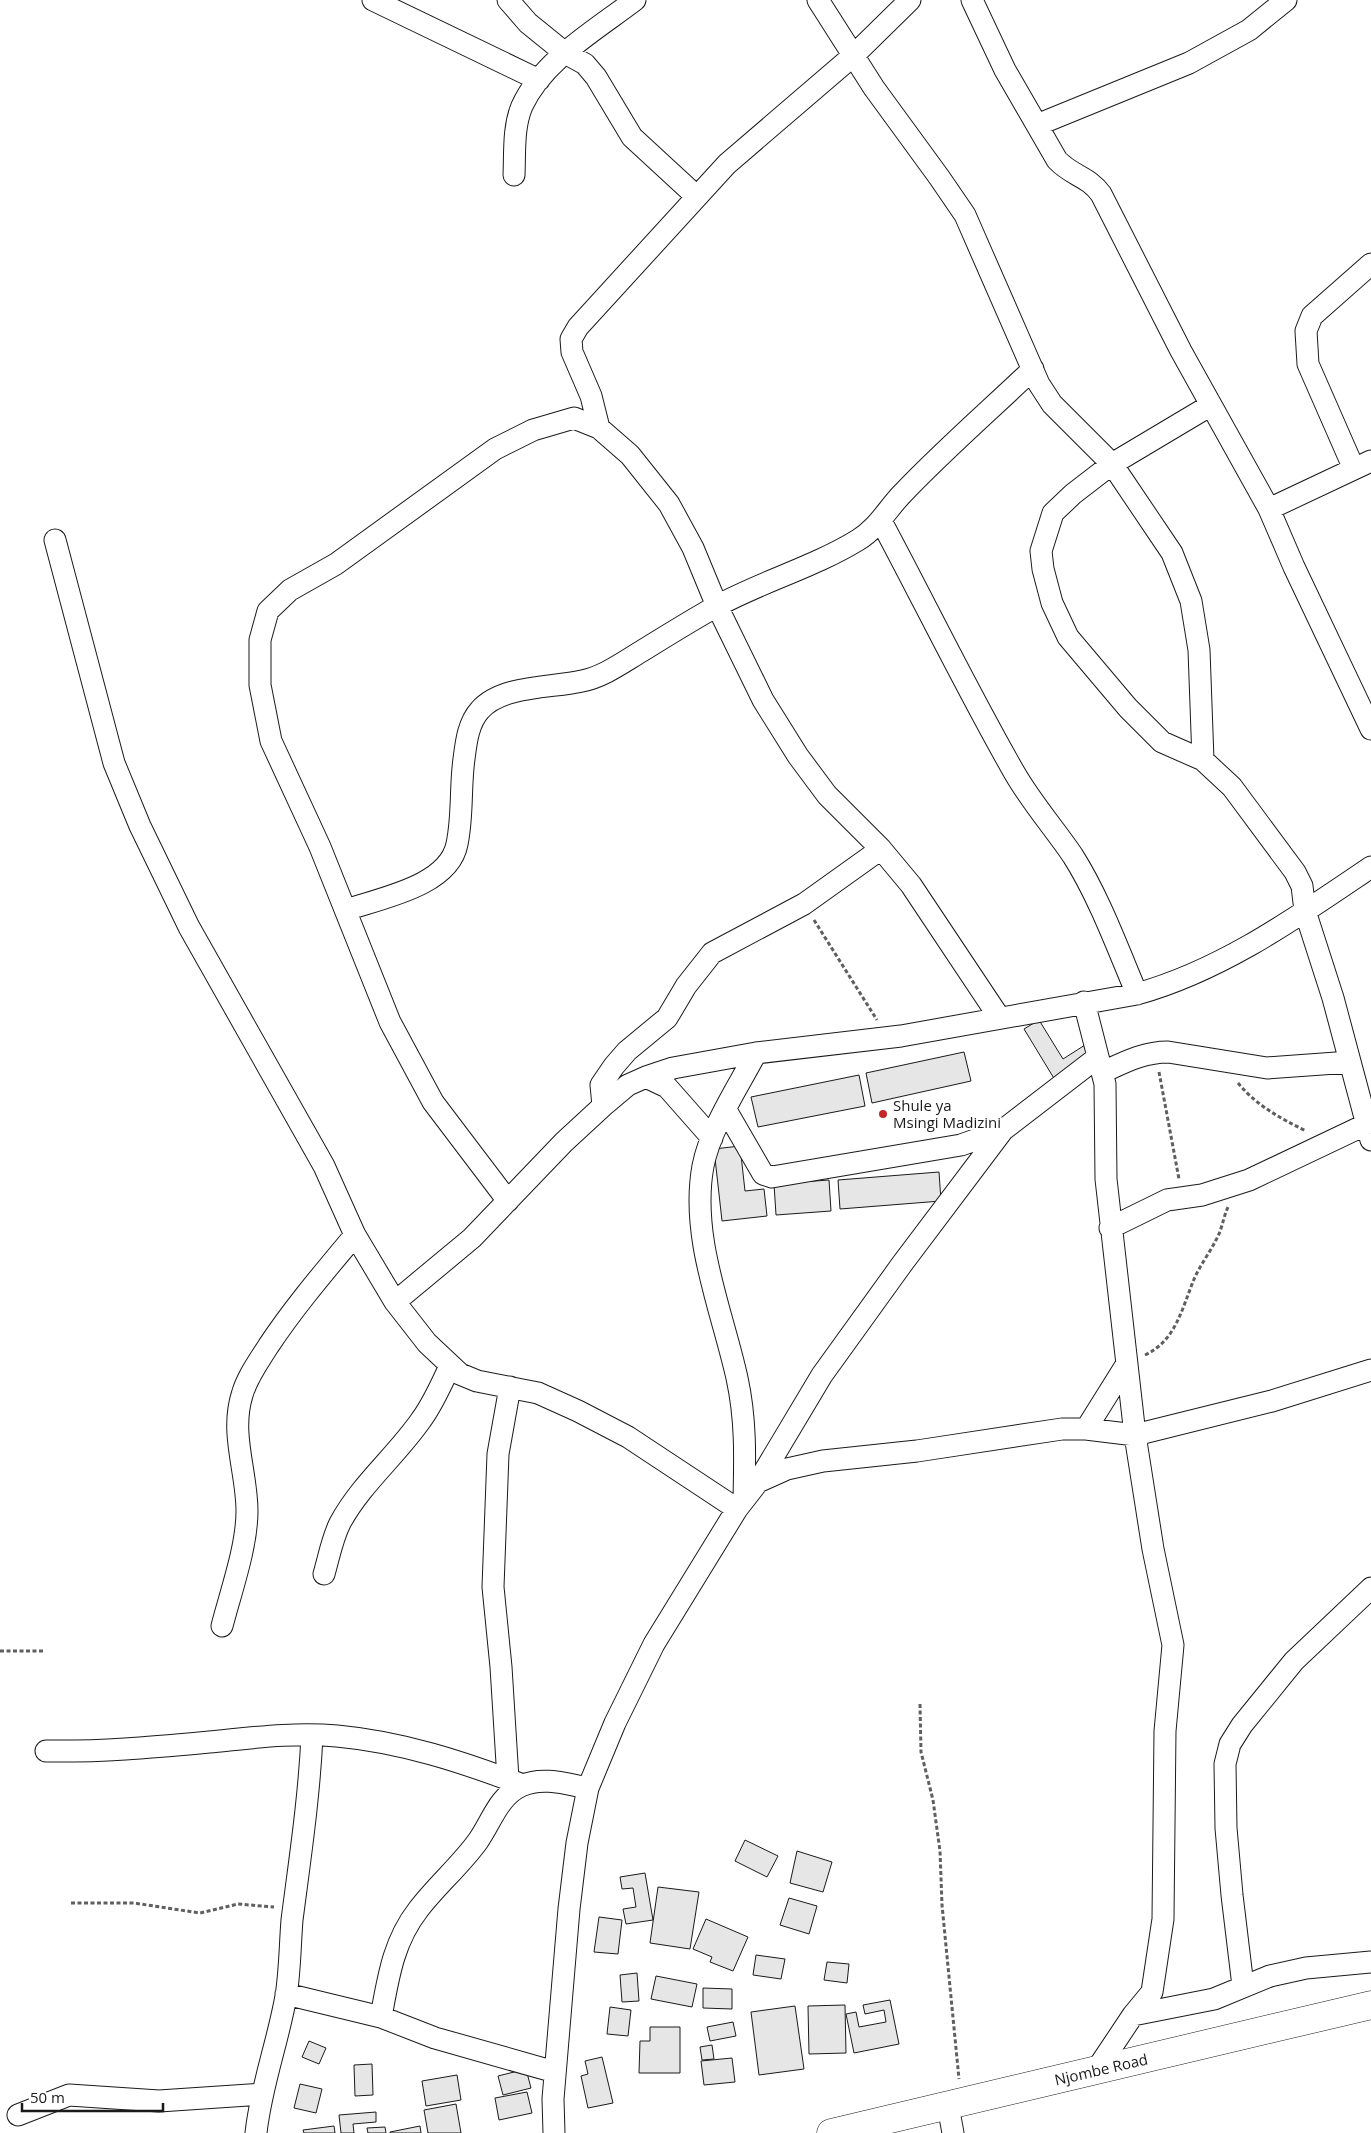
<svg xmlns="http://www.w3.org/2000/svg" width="1371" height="2133" font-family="'Open Sans',sans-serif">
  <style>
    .building { fill: #e6e6e6; stroke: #1a1a1a }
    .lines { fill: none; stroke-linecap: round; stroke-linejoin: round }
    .minor-casing { stroke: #1a1a1a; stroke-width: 23 }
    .highway-casing { stroke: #1a1a1a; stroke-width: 29 }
    .path { stroke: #5f5f5f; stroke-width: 3; stroke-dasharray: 4 2.5; stroke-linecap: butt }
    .minor { stroke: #fff; stroke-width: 21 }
    .highway { stroke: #fff; stroke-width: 28 }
    .poi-dot { fill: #c62828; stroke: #fff; stroke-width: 2 }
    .labels { text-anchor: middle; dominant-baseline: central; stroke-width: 4; stroke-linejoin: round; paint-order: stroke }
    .poi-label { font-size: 15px; fill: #1a1a1a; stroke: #fff; text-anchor: start }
    .street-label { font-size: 15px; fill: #1a1a1a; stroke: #fff }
  </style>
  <rect width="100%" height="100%" fill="#fff"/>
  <path class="building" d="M1039,1020L1063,1059L1085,1045L1092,1057L1055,1080L1024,1029Z
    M964,1052L971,1081L872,1103L866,1073Z
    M859,1075L865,1106L758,1127L751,1097Z
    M740,1146L745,1191L764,1189L767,1216L722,1221L714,1149Z
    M939,1172L941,1201L840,1209L838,1180Z
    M829,1180L831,1211L776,1215L774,1184Z
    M745,1840L778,1856L767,1877L735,1861Z
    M797,1851L832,1862L823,1892L790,1883Z
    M645,1873L653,1920L626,1924L623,1909L636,1907L633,1888L622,1889L620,1877Z
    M658,1887L699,1892L690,1949L650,1943Z
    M789,1898L817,1906L809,1934L780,1925Z
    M599,1917L622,1920L618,1954L594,1952Z
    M706,1919L748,1937L733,1971L710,1962L712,1957L693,1949Z
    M756,1955L785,1959L781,1979L753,1975Z
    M827,1962L849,1964L847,1983L824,1980Z
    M637,1973L639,2001L622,2002L620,1975Z
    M656,1976L697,1984L692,2007L651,1999Z
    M703,1988L732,1989V2009L703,2008Z
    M890,2000L899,2044L854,2053L846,2014L856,2012L859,2027L886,2022L884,2010L865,2014L863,2005Z
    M845,2005L846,2053L809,2054L808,2006Z
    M795,2006L804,2069L759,2075L751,2012Z
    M610,2007L631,2010L628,2036L607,2034Z
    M733,2022L736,2036L710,2041L707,2027Z
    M650,2027H680V2073H639L640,2041H650Z
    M309,2041L326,2048L319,2064L302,2057Z
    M712,2045L714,2059L702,2060L700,2047Z
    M602,2057L613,2103L588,2108L581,2076L588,2074L585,2061Z
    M732,2058L735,2082L704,2085L701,2061Z
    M372,2064L373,2095L355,2096L354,2065Z
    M526,2069L531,2088L503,2095L498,2076Z
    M457,2075L461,2100L426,2106L422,2081Z
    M300,2084L322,2089L316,2113L294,2108Z
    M527,2092L532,2113L499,2120L495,2098Z
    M456,2104L461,2133H428L424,2110Z
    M376,2112V2122L353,2124L354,2133H341L339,2115Z
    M334,2126L335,2133H304L303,2130Z
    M420,2126L421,2133H390V2132Z
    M385,2127L386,2133H368L367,2128Z"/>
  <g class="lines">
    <g class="minor-casing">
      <path id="minor" d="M373,0L539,80
        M508,0L528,23L565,53L585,64L596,77L632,137L696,196
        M818,0L874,88L939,177L965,215L1039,384L1052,404L1112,464L1172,553L1191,601L1199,650L1203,760
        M972,0L1005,70L1057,160C1072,176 1088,176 1101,194L1181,351L1269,509L1294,567L1371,729
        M1037,125L1189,63L1249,30L1286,0
        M514,175C515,153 513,127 522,106C543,60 596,30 635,0
        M1211,405L1112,464L1073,494L1053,513L1041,551L1043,569L1052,603L1068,637L1128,708L1162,742L1203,760L1232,787L1295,872L1302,886L1305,911L1333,998L1371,1140
        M599,428L591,396L572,352L571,339L578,327L727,164L854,55L910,0
        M1354,469L1308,364L1306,331L1312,316L1371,264
        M1269,509L1371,461
        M881,521C926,605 967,690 1014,772C1031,802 1054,828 1073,856C1099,897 1118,949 1137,994
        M55,540L114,763L140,826L189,927L324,1166L355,1235L395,1302L427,1343L460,1374L477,1381L538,1393L578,1411L628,1437L737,1509
        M346,910C381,898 449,886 457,844C463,816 460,787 464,759C466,743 468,723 480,710C502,685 552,688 582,681C602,677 619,665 637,654C663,638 690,621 717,606C763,581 814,567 858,540C878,528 888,508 903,493C944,450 990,410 1033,369
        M1084,1002L1105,1084L1106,1179L1135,1435L1153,1549L1173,1645L1165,1731L1163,1919L1152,1992L1133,2015L1097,2069
        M1103,1072C1125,1062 1144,1052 1168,1052L1267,1068L1350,1062
        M646,1077L667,1087L712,1138
        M603,1106L601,1085L614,1066L627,1051L667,1018L686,986L712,953L804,904L881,849
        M726,1110L763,1174L772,1177L961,1145L1003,1130L1098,1057
        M508,1201L433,1102L390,1022L320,847L271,741L260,685V640L268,611L290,590L336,564L495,449L533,430L574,418L599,428L630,455L669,504L693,548L717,606L763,700L798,756L827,795L881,849L911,885L999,1017
        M1110,1228L1167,1200L1202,1195L1249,1180L1367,1124
        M395,1302L472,1238L564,1142L603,1106L628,1085L646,1077L673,1068L756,1053L901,1036L1137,994C1223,970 1297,917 1371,867
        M1086,1429L1126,1365
        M758,1482L822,1375L902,1264L1003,1130
        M744,1499C745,1457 746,1419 737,1378C722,1310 690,1237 703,1166C710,1129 738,1087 756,1053
        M324,1574C329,1557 332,1539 340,1523C361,1484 396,1456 421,1420C433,1404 441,1385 450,1366
        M222,1626C231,1591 247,1547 247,1511C247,1472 230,1434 242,1395C247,1377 259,1361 269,1345C295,1306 325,1271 355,1235
        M46,1751C101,1752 154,1747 209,1742C251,1738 294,1732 337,1736C402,1742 463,1762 523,1785
        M508,1779L501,1667L493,1587L498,1454L510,1387
        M1243,1986L1232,1895L1226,1828L1225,1764L1230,1744L1242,1725L1294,1661L1371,1588
        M286,1994L381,2017L435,2038L555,2072
        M1133,2015L1214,1999L1270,1976L1306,1968L1371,1962
        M381,2017C388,1979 393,1942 418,1910C436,1886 460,1866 478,1841C492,1821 498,1797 521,1786C542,1776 567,1784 588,1788
        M948,2106L953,2133
        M18,2115L69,2095L159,2101L262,2094
        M256,2133C261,2086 278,2042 286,1996C290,1971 290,1945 292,1920C300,1858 309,1799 312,1736
        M554,2133L553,2099L569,1909L577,1843L588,1788L615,1723L654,1644L737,1509L758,1482L787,1469L823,1461L917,1451L1062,1429H1086L1135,1435L1272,1401L1371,1370"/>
    </g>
    <g class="highway-casing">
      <path id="highway" d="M831,2133L1371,2005"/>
    </g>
    <path class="path" d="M814,920L877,1020
      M1159,1072L1179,1179
      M1238,1083C1257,1106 1280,1118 1306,1131
      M1145,1355C1177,1340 1182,1307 1195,1277C1201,1264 1210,1252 1216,1240C1222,1230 1223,1218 1228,1207
      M0,1651H45
      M920,1704L921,1752L933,1800L940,1851L942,1905L959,2079
      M71,1903H134L200,1913L238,1904L274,1907"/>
    <use href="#minor" class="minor"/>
    <use href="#highway" class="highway"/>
  </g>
  <circle class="poi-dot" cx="883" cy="1114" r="5"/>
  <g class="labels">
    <g class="poi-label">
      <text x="893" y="1105">Shule ya<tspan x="893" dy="17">Msingi Madizini</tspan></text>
    </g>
    <g class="street-label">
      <text transform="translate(1101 2069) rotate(-13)">Njombe Road</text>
    </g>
  </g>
  <path d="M22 2103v8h141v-8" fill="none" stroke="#1a1a1a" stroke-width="2.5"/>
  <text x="30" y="2103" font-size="15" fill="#1a1a1a" stroke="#ffffff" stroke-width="4" paint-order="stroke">50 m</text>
</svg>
